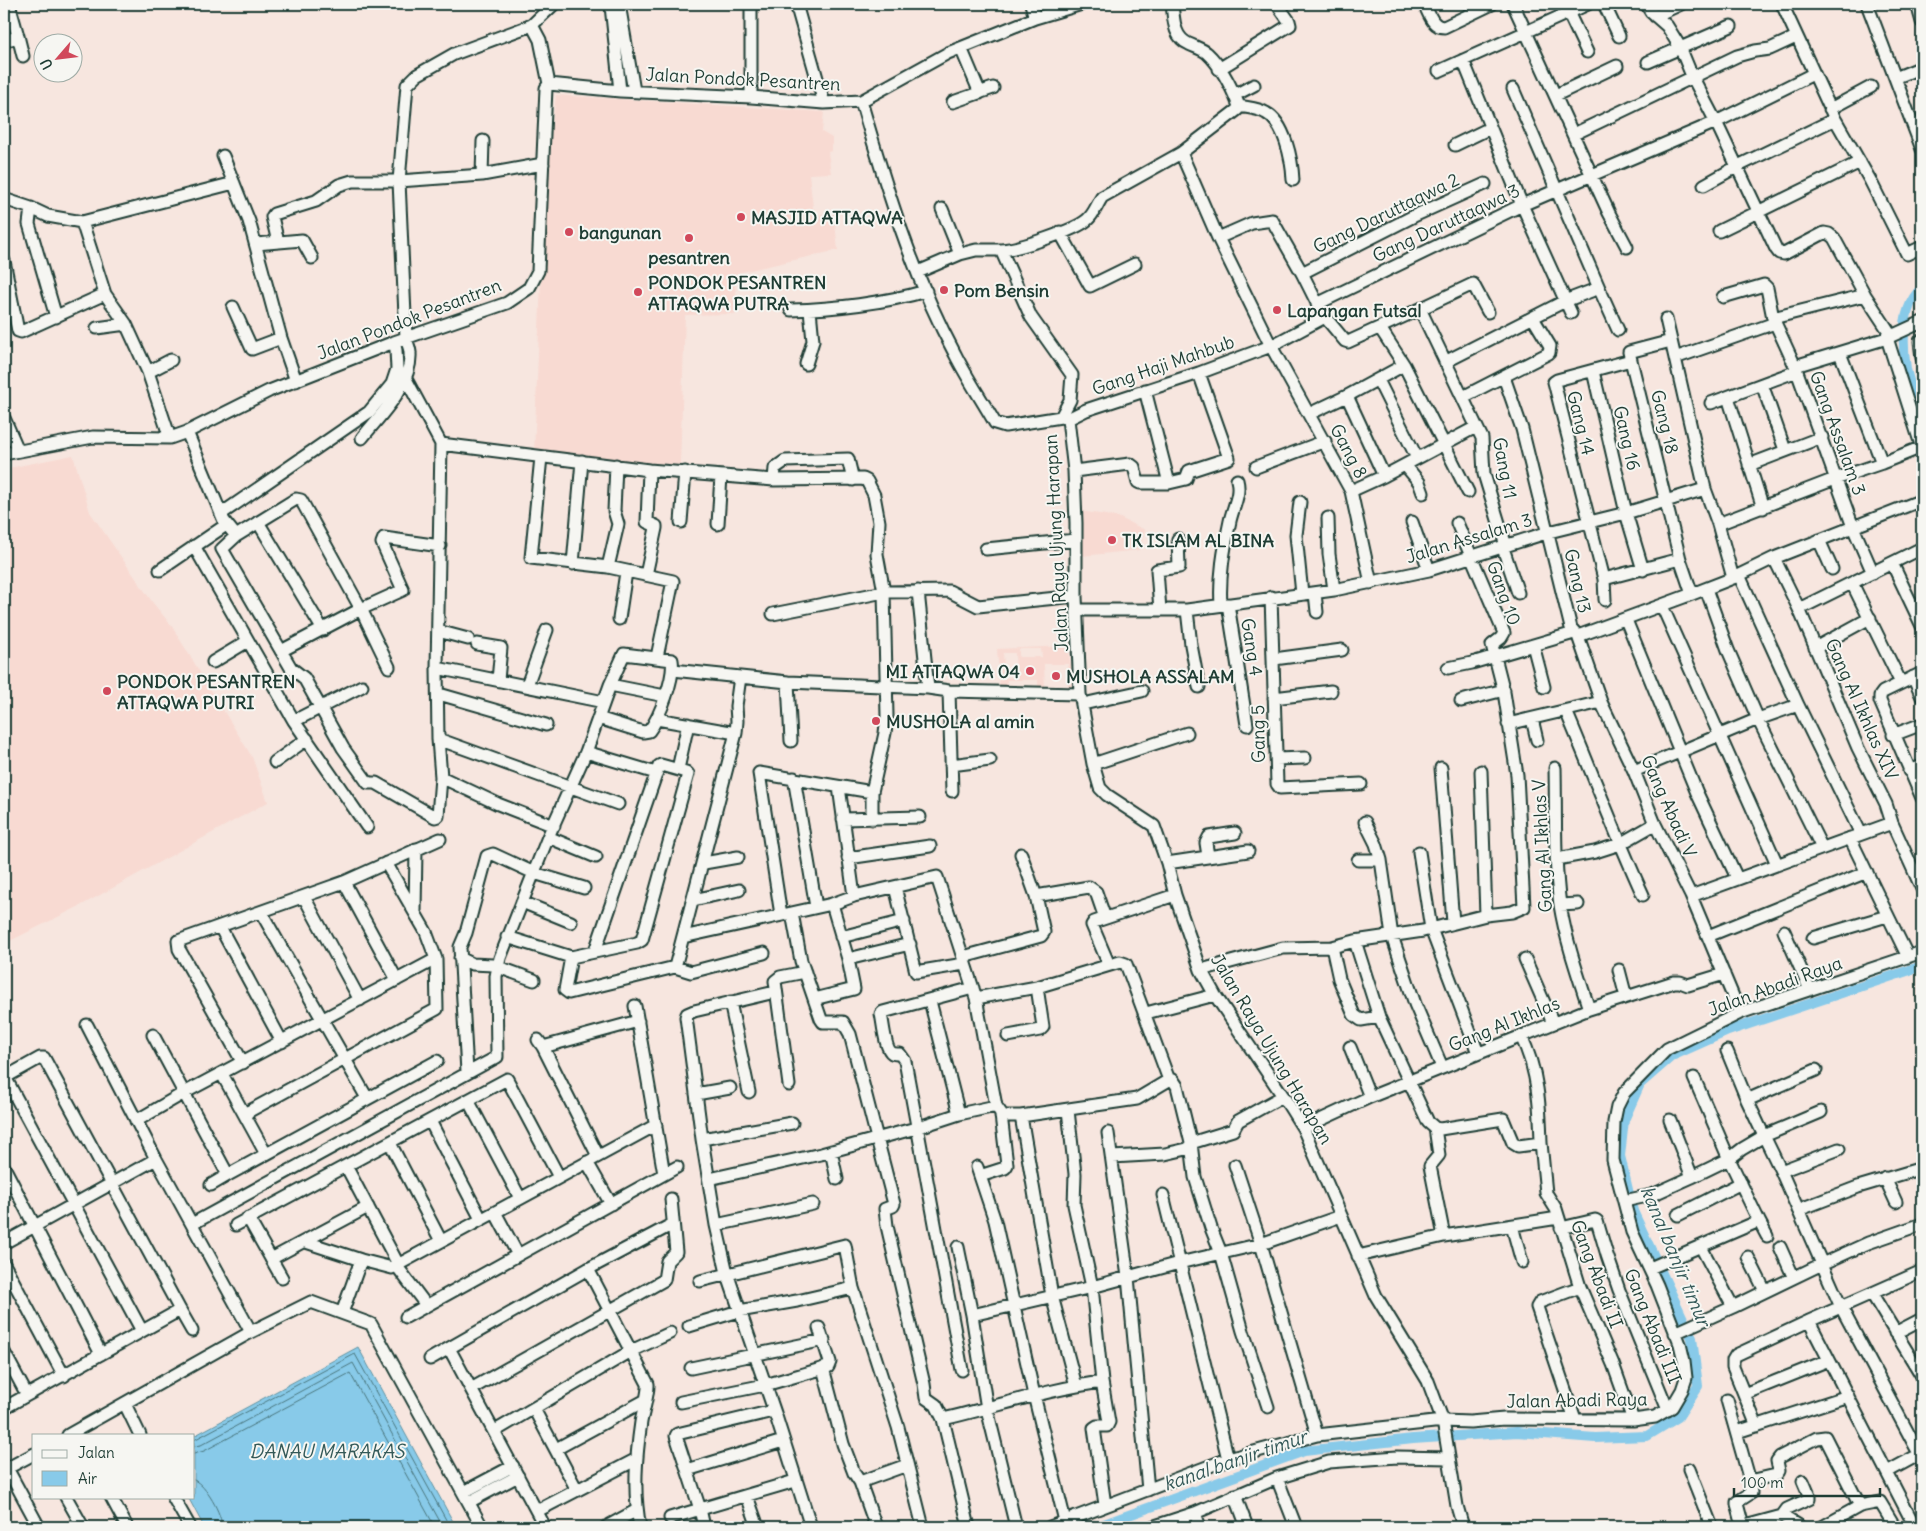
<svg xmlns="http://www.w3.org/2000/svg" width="1926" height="1531" font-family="Delius,sans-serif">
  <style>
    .built { fill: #f8dad2; fill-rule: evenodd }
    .water { fill: #88cae9; stroke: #5e92a1 }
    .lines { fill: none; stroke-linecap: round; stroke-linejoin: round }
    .shore { stroke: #49757c; stroke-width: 1 }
    .canal { stroke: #88cae9; stroke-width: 10 }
    .minor-casing { stroke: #1f3d34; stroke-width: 15 }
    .minor { stroke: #f6f6f2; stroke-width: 11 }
    .poi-dot { fill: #d1495b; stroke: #f6f6f2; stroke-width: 2 }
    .labels { text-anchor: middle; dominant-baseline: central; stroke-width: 4; stroke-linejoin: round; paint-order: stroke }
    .street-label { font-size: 18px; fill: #1f3d34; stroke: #f6f6f2 }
    .poi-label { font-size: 18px; font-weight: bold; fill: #1f3d34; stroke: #f6f6f2; text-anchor: start }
    .water-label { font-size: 19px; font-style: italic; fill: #345958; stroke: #f6f6f2 }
  </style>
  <rect width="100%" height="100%" fill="#f7e6df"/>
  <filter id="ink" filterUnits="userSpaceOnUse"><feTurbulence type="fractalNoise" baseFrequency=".02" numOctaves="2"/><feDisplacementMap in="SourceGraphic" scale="10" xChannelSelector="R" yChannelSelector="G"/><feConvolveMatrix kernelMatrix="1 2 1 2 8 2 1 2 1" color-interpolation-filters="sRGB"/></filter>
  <g filter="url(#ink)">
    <path class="built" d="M556,95L824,112L822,132L832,138V151L828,152L831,173L809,174L814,215L834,214L838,250L733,274L739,310L734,314L685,315L680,465L534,454L545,180Z
      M73,455L90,512L153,603L171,625L252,757L268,802L80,906L4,944V469Z
      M1081,511L1118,517L1145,530L1139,550L1082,556Z
      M1067,646L1071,665L1072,692H1000L997,649ZM1019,649H1041L1042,657H1019ZM1003,653H1015L1016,677L1005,678ZM1044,664H1068V689H1045ZM1007,680H1038V688H1007Z"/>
    <path class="water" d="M358,1347L456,1527H204L188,1497H194V1436Z"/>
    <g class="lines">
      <path class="shore" d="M194,1440L355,1354L450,1527
        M194,1446L201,1445L353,1363L443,1527
        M194,1454L204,1451L350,1373L435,1527
        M194,1480C206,1485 222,1514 222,1527"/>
      <path class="canal" d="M1922,288C1901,307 1902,342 1906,369C1909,385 1917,402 1922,418
        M1096,1527L1304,1451L1413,1439L1517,1432L1595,1438L1647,1436L1678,1417L1698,1386L1692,1338L1633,1211L1620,1156L1624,1120L1640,1084L1672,1056L1728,1031L1922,966"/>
      <g class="minor-casing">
        <path id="minor" d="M619,4L634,91
          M751,4V97
          M796,4L824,103
          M1031,4L1035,18
          M1172,4C1174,19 1173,37 1189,44C1195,47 1202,49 1207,53C1221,66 1232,88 1239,106
          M1424,4C1429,13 1432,27 1444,27L1492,4
          M1513,4L1609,213L1627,247
          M1604,4L1619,36
          M1646,4L1651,12L1667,26L1680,47L1692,76L1716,122L1776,249L1779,253L1784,254L1824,233L1829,234L1834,238L1865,295L1888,330L1887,338L1922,448
          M1782,4L1835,119L1870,180L1907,254L1922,247
          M1867,4L1922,149
          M1917,4L1922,22
          M611,6L620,91
          M1568,12L1587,52
          M1655,16L1681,4
          M532,25L540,40L549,84
          M18,36L23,56
          M4,42L18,36L9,4
          M961,48L980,93
          M1463,60L1522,205L1571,313
          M1648,62L1731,26
          M1219,69L1290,25L1289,21L1277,4
          M1439,71L1588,4
          M1895,78L1922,67
          M1235,95L1254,85
          M1556,95L1617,66
          M861,101C886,187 912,274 955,354C967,378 982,400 995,423L1005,426L1061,417L1068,419L1074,471L1076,523V596L1080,694L1093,764L1100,788L1107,795L1154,826L1167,863L1175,895L1201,970L1215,995L1283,1096L1303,1128L1376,1296L1428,1381L1443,1421L1457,1506L1463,1527
          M953,102L993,88
          M1239,106C1248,108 1258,108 1266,113C1285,123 1292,160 1293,180
          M1830,109L1871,87
          M1574,134L1737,56L1755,51L1770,49L1796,37
          M1455,145L1490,128
          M1181,153L1218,238L1271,346L1351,491L1371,583
          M223,156L249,221L281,338L296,381
          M482,175L483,141
          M1704,185L1738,166L1835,119
          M4,199L31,208
          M942,209L960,254
          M82,222L105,294L126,324L148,372L170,438
          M1719,231L1860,162
          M1060,232L1090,286L1135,264
          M1218,238L1252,223L1272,220L1302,273L1320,309
          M278,242L272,217L274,214L316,201L339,185L352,181H399L482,175L543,164
          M256,244L302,240L312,258
          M1001,250C1018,249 1074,231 1087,220C1095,213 1096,206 1102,197L1181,153L1237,110L1239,106
          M4,261L18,331L21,332L105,294
          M918,272L960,254L976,250H1001L1031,317L1072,375L1070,400L1061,417
          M1302,273L1414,216L1485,184
          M1599,288L1618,330
          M1723,297L1764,285L1767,288L1773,318L1795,366
          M1317,304L1522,205L1716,122L1813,74
          M233,307L252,349L281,338
          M1420,309L1473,284L1488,312
          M791,310C833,309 885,303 926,291
          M56,317L29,224L31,208L48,216L82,222L234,183
          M1773,318L1865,295
          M1666,319L1675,358
          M97,328L126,324
          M1380,328L1404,365L1468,492
          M1671,341L1629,352L1680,559L1692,594
          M1920,341L1922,358
          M1445,362L1565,301L1599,288L1513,89
          M806,364L813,341L810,310
          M1593,371L1626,513L1643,570
          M148,372L171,360
          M1504,377L1522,429L1571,628L1578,636
          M1378,380L1417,458
          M1762,384L1785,450
          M1145,390L1169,483
          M1347,396L1384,476
          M1463,397L1549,353L1550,346L1533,318
          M1728,397L1763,508
          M1711,403L1797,371
          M1309,414L1347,396L1404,365
          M4,418L18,450
          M1068,419L1086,410L1199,373L1271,346L1325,317L1345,341L1348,342L1420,309L1482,438L1484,474L1506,546
          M187,432L224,521L236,536L296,499L301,500L361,609L389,667
          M362,438C380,415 412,385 410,353C410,348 407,343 406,338L399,181L407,85L417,75L454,54L532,25L554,4
          M441,444L649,470L774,480L863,479L867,481L874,495L879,522L877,554L884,592L887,716L885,733L872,792V819
          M4,454L93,437L170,438L187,432L269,391L394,342L507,303L529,288L538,271L546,88L549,84L620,91L751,97L824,103L861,101L948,53L1035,18L1082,4
          M541,457L531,558L608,567L673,581L657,657
          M1882,463L1922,447
          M1405,465L1419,482L1423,493
          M1749,465L1822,437
          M1256,467L1325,441
          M1074,471L1130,464L1134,467L1138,482L1140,483H1169L1186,479L1189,471L1229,458L1199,373
          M774,480L775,468L785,461L848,459L853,480
          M1705,489L1675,358L1775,323
          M1351,491L1384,476L1476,427
          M1300,502L1296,535L1302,594
          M221,514L369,412L392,384L397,369L396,350L394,342
          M1328,518L1329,554L1334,590
          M258,522L323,630
          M681,522L685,472
          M1412,522L1429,570
          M718,524L721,476
          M1718,524L1835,479L1882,463L1840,353
          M236,536L222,549L291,668L304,678L343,748L368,783H376L435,817L438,816L441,777L438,739L437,668L441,444L406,379
          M1819,540L1832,569
          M194,546L294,721L367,827
          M1503,548L1518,593
          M986,549L1075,540
          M1774,558L1799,609L1858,748L1886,804L1892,823L1922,889
          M1892,563L1922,626
          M573,564L582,461
          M608,567L618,524L614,511L616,465
          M160,570L226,525
          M1873,573L1853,527L1795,366L1887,338L1922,322
          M646,575L656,528V526L647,522L649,470
          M1739,575L1798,705
          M1604,579L1680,559
          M1852,583L1901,683
          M1706,589L1728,650L1758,719L1822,848
          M918,591L928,688
          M1315,593L1317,612
          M1271,597L1277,784L1280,788L1361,784
          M1605,600L1604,579L1554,382L1557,380L1631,360
          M1228,604L1247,725
          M1221,605C1219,577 1224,549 1230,521C1233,507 1241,494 1237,480
          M1662,606L1777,864
          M1799,609L1922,548
          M1076,610H1187L1334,590L1429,570L1549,532L1626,513L1705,489L1718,524L1733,578
          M1160,610L1157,570L1179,567L1178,539
          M1187,610L1191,645L1199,687
          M773,614L884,592L949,591L978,606L1076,596
          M619,619L626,572
          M1626,620L1697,793L1737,878
          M438,631L468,639
          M1578,636L1601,702L1634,771L1655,824L1691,896L1740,1013
          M1578,636L1692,594L1733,578L1774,558L1922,500
          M477,644L501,648L498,680
          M1533,645L1544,687
          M1815,648L1870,618
          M281,651L361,609L403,590L382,543L384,538L440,546
          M1274,659L1342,650
          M213,662L248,641
          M437,668L604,702
          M1448,668L1472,663L1574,633
          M673,670L788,682L928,688L949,691L1080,694
          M1922,673L1883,692L1880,696V701L1922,798
          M1913,677L1922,697
          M788,682L791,741
          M527,685L547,630
          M610,685L665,696
          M949,691L952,791
          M439,694L546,725
          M1274,698L1331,691
          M1461,701L1504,690
          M1083,704L1142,691
          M1566,711C1592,772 1615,834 1643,895
          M657,719L736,733
          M1532,719L1537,740
          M294,721L362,686
          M1508,724L1601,702
          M1893,735L1922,724
          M438,739L618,804
          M586,752L656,773
          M1276,759L1305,758
          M275,762L307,739
          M1093,764L1187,733
          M951,765L990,760
          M1441,768L1453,923
          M1555,768C1556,813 1554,860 1560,905C1566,941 1578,975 1589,1009
          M678,769L688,724
          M1481,771L1486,915
          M1634,771L1758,719L1798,705L1861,834
          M1909,771L1922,766
          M441,777L498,804L554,826
          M794,778L816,907
          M839,787L854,896
          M843,819L920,817
          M1365,822L1376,844L1381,860
          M548,837L596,857
          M1850,838L1908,957
          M1419,852L1431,929L1478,1053
          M1021,854L1036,896L1089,887L1096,892L1105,918
          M1208,856L1206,843L1209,837L1235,833
          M848,858L930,846
          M1557,859L1595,852L1620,844L1655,824
          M1358,860H1381L1392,936L1415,1004L1442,1067
          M704,863L738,857
          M1167,863L1248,851
          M344,882L397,980
          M895,887L916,972L964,964
          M1691,896L1892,823
          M304,897L360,1000
          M693,900L739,890
          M522,902L571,922
          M1560,905L1578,904
          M261,912L367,1098
          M415,912L416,849
          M792,913L801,961L821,1019L823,1022H843L850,1034L894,1204L893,1206L885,1209L887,1226L924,1384L926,1398L936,1405L943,1419L969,1527
          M781,915L759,773L872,792
          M220,927L282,1042
          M1784,931L1810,990
          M1708,936L1867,872
          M507,937L571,957L637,943L642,940L688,774L686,772L661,765L659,766L595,951
          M683,937L832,904L854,896L937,877L976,998L1037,987L1120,962L1126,964L1169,1080H1173L1177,1086L1191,1143L1195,1177L1211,1228L1221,1253L1243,1331L1268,1407
          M841,937L904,921
          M1813,938L1887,916
          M1355,941L1379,1017L1428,1122L1435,1128L1440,1129L1503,1119L1513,1143L1518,1146L1541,1143L1546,1193L1556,1209L1580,1287L1613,1364L1633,1420
          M1332,947L1339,979L1354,1015L1361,1020L1379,1017
          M571,957L565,990L569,993L675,967L691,972L764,953
          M963,957L1041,936L1044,932L1036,896
          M460,958L472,964L493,965L534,980
          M848,959L910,944
          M1525,959L1553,1023
          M1109,965L1092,925L1094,922L1175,895
          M675,967L736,733L737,721L736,706L740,677
          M1201,970L1283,948L1332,947L1355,941L1423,931L1486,915L1512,912L1524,907L1517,775L1504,692L1492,645L1501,638L1504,633L1457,523
          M1619,970L1626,997
          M775,992L694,1011L687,1014L686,1017L702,1139L716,1225L727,1273L775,1413L811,1527
          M976,998L996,1106
          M814,999L854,989L848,959L832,904
          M930,1001L959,1114
          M730,1002L749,1092
          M635,1006L664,1174
          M1146,1013L1215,995
          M87,1025L156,1159L251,1332
          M153,1035L228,1175L437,1061
          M1008,1036L1040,1030L1043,1027L1037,987
          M1521,1036C1538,1071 1540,1105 1541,1143
          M538,1040L543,1047L598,1156
          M543,1047L638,1021
          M1350,1047L1370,1097
          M1727,1051L1747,1100L1764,1136L1821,1112
          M243,1063L179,949L178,941L344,882L440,839
          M467,1072L460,947L466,933L487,856L493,854L534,873L584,888
          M222,1074L266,1154
          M5,1077L142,1331
          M4,1078L40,1058H44L180,1310L4,1408
          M789,1085L775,981L780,977L805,972
          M696,1094L730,1088
          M468,1100L520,1198
          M1747,1100L1816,1070
          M1068,1110L1075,1174L1074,1205L1092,1287L1102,1382L1109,1422L1107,1426H1097L1094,1428L1105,1505
          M244,1114L437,1009L436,959L426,932L386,863
          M1021,1116L1052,1296L1076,1386
          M1670,1120L1692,1177
          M136,1121L184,1093L436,959
          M430,1121L481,1219
          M1303,1128L1370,1097L1589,1009L1674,982H1680L1688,985L1724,974
          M1435,1128L1439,1155L1430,1166L1444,1236
          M1108,1133L1128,1277L1148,1490
          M702,1139L792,1123
          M390,1143L441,1241
          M1191,1143L1233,1130L1238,1121L1283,1096
          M831,1151L837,1179
          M1112,1157L1165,1154L1191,1148
          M587,1162L611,1204
          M1235,1165L1261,1244L1317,1435
          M346,1166L398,1264
          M4,1167L101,1354
          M977,1167L995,1221L1034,1395L1065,1521
          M1781,1171L1839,1149
          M980,1176L1005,1168L1007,1165L1001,1115
          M1885,1178L1896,1202
          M709,1179L821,1154L916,1128L959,1114L996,1106L1003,1116H1021L1137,1099L1169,1080
          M211,1185L228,1175
          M1163,1195L1228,1459
          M1624,1201L1652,1195L1692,1177L1729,1159L1742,1149L1764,1136L1781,1171L1841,1307L1922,1459
          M1798,1210L1858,1187L1922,1168
          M495,1212L518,1255
          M1678,1215L1741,1183
          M248,1218L282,1278
          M1759,1221L1767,1236
          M192,1224L497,1057L496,976L500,958L548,837L586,752L610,685L624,654L672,660C675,677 660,717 649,731L643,732L598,718
          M236,1225L507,1079L559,1177
          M716,1225L813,1204
          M1512,1226L1522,1262
          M1561,1228L1595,1220L1597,1221L1607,1255L1619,1290L1668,1410
          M306,1242L361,1260L392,1268L656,1125
          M4,1243L156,1159
          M958,1247L972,1315L987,1409L1016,1527
          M1701,1247L1733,1307
          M1780,1247L1793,1276
          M1358,1256L1444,1236L1558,1218
          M1748,1257L1765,1291
          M271,1259L368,1207
          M4,1264L64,1376
          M396,1265L426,1305
          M1650,1268L1759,1221L1729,1159L1694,1078
          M588,1269L648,1384C649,1391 643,1412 641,1422C636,1457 633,1492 640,1527
          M700,1281L845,1245L853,1288L898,1427L923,1527
          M1872,1294L1922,1376
          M180,1310L192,1331
          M342,1313L361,1260
          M972,1315L1092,1287L1179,1263L1261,1244L1341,1216
          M406,1317L677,1167
          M1809,1321L1915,1527
          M689,1326L739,1311L797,1301L853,1288
          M1675,1333L1733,1307L1822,1264L1868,1243L1922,1224
          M1895,1333L1922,1319
          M449,1348L545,1527
          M4,1352L27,1395
          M430,1359L588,1269L673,1224
          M691,1368L824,1340
          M823,1368L843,1444L854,1473L860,1482L876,1527
          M962,1370L905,1061L900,1054C899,1054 894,1054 892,1053C885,1049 883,1022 881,1014L883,1012L973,988
          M471,1389L664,1280L667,1261L676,1252L671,1199
          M1744,1394L1829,1360
          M1727,1400L1750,1481L1751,1493L1737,1502V1504L1743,1526
          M681,1402L765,1385L828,1367L830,1362L819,1328
          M125,1404L140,1435
          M534,1409L577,1490
          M943,1419C996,1407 1048,1389 1102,1382
          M1575,1419L1537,1307L1540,1302L1580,1287
          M1757,1426L1733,1367V1360L1736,1355L1809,1321L1922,1271
          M495,1431L631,1351L670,1333
          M1737,1432L1848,1396
          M68,1435L251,1332L311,1302L371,1324L482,1527
          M556,1449L644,1401
          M7,1468L39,1527
          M1689,1469L1712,1527
          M4,1470L34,1454
          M687,1470L783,1441
          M1887,1472L1920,1454
          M1277,1478L1296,1527
          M1750,1481L1776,1475L1779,1471L1777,1461L1780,1457L1817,1438L1825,1437L1860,1506
          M860,1482L907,1465
          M464,1492L513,1466
          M1235,1495L1247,1527
          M747,1496L758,1527
          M66,1497L83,1527
          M111,1497L126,1525
          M173,1497L190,1527
          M469,1502L518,1476
          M537,1511L635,1460
          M1195,1513L1200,1527
          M1782,1516L1787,1509L1809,1499V1495L1803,1481
          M670,1518L795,1481
          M606,1527L637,1510
          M704,1527L700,1509L676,1436L677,1434L773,1411
          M1050,1527L1228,1459L1317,1435L1443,1421L1470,1422L1504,1419L1633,1420L1655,1417L1672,1407L1682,1390L1686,1378L1684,1361L1680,1344L1657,1285L1632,1232L1613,1160L1614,1122L1617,1107L1624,1093L1667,1049L1740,1013L1922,952
          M1152,1527L1195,1513L1277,1478L1329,1462L1397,1457L1449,1458
          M1741,1527L1782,1516L1800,1527
          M1822,1527L1860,1506L1880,1502L1895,1527"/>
      </g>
      <use href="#minor" class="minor"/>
    </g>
  </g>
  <g class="poi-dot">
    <circle cx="741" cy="217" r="5"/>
    <circle cx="569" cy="232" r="5"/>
    <circle cx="689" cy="238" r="5"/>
    <circle cx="944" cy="290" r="5"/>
    <circle cx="638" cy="292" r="5"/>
    <circle cx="1277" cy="310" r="5"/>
    <circle cx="1112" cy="540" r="5"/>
    <circle cx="1030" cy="671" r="5"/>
    <circle cx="1056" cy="676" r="5"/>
    <circle cx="107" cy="691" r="5"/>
    <circle cx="876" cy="721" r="5"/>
  </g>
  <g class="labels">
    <g class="street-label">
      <text transform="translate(743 79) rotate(3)">Jalan Pondok Pesantren</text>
      <text transform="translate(1386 213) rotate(-26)">Gang Daruttaqwa 2</text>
      <text transform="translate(1446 223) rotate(-25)">Gang Daruttaqwa 3</text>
      <text transform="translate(409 319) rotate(-21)">Jalan Pondok Pesantren</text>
      <text transform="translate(1163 365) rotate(-19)">Gang Haji Mahbub</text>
      <text transform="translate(1665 422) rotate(76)">Gang 18</text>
      <text transform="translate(1581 423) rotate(76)">Gang 14</text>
      <text transform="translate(1838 433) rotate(70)">Gang Assalam 3</text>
      <text transform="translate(1627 438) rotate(77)">Gang 16</text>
      <text transform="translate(1349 451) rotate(62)">Gang 8</text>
      <text transform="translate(1505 468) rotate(79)">Gang 11</text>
      <text transform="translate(1469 538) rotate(-17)">Jalan Assalam 3</text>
      <text transform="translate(1056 543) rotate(-93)">Jalan Raya Ujung Harapan</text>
      <text transform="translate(1578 581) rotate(77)">Gang 13</text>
      <text transform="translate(1504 593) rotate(70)">Gang 10</text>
      <text transform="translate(1252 647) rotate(81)">Gang 4</text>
      <text transform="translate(1862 709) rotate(66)">Gang Al Ikhlas XIV</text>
      <text transform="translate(1258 734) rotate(-91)">Gang 5</text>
      <text transform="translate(1669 806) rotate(66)">Gang Abadi V</text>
      <text transform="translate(1542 846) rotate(-93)">Gang Al Ikhlas V</text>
      <text transform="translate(1775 986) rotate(-20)">Jalan Abadi Raya</text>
      <text transform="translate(1504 1024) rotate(-22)">Gang Al Ikhlas</text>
      <text transform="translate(1272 1049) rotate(59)">Jalan Raya Ujung Harapan</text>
      <text transform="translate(1597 1274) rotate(69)">Gang Abadi II</text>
      <text transform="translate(1653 1326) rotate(68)">Gang Abadi III</text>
      <text transform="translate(1577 1400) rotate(-1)">Jalan Abadi Raya</text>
    </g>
    <g class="poi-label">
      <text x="751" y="217">MASJID ATTAQWA</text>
      <text x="579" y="232">bangunan</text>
      <text x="689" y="257" text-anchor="middle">pesantren</text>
      <text x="648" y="282">PONDOK PESANTREN<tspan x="648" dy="21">ATTAQWA PUTRA</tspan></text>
      <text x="954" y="290">Pom Bensin</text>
      <text x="1287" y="310">Lapangan Futsal</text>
      <text x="1122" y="540">TK ISLAM AL BINA</text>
      <text x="1020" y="671" text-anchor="end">MI ATTAQWA 04</text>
      <text x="1066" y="676">MUSHOLA ASSALAM</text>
      <text x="117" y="681">PONDOK PESANTREN<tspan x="117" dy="21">ATTAQWA PUTRI</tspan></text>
      <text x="886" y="721">MUSHOLA al amin</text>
    </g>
    <g class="water-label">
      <text transform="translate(1676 1256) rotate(67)">kanal banjir timur</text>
      <text x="327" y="1451">DANAU MARAKAS</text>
      <text transform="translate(1235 1460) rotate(-19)">kanal banjir timur</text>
    </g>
  </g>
  <rect width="1926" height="1531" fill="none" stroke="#f6f6f2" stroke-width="20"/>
  <rect x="10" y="10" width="1906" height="1511" fill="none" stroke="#1f3d34" stroke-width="2" filter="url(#ink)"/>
  <rect x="32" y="1434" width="162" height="65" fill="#f6f6f2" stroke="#a0aca6"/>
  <rect x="42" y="1450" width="25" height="8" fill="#f6f6f2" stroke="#a0aca6"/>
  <text x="78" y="1458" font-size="15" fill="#1f3d34">Jalan</text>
  <rect x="42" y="1471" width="25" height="15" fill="#88cae9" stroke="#a0aca6"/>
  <text x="78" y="1484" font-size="15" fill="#1f3d34">Air</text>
  <g transform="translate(58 58) rotate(242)"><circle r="24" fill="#f6f6f2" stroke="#a0aca6"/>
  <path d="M0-4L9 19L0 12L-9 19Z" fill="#d1495b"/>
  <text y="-8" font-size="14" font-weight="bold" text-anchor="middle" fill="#1f3d34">U</text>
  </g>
  <path d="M1734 1488v8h146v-8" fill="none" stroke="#1f3d34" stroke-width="2.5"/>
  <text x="1741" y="1488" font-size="15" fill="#1f3d34" stroke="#f6f6f2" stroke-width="4" paint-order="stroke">100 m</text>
</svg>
